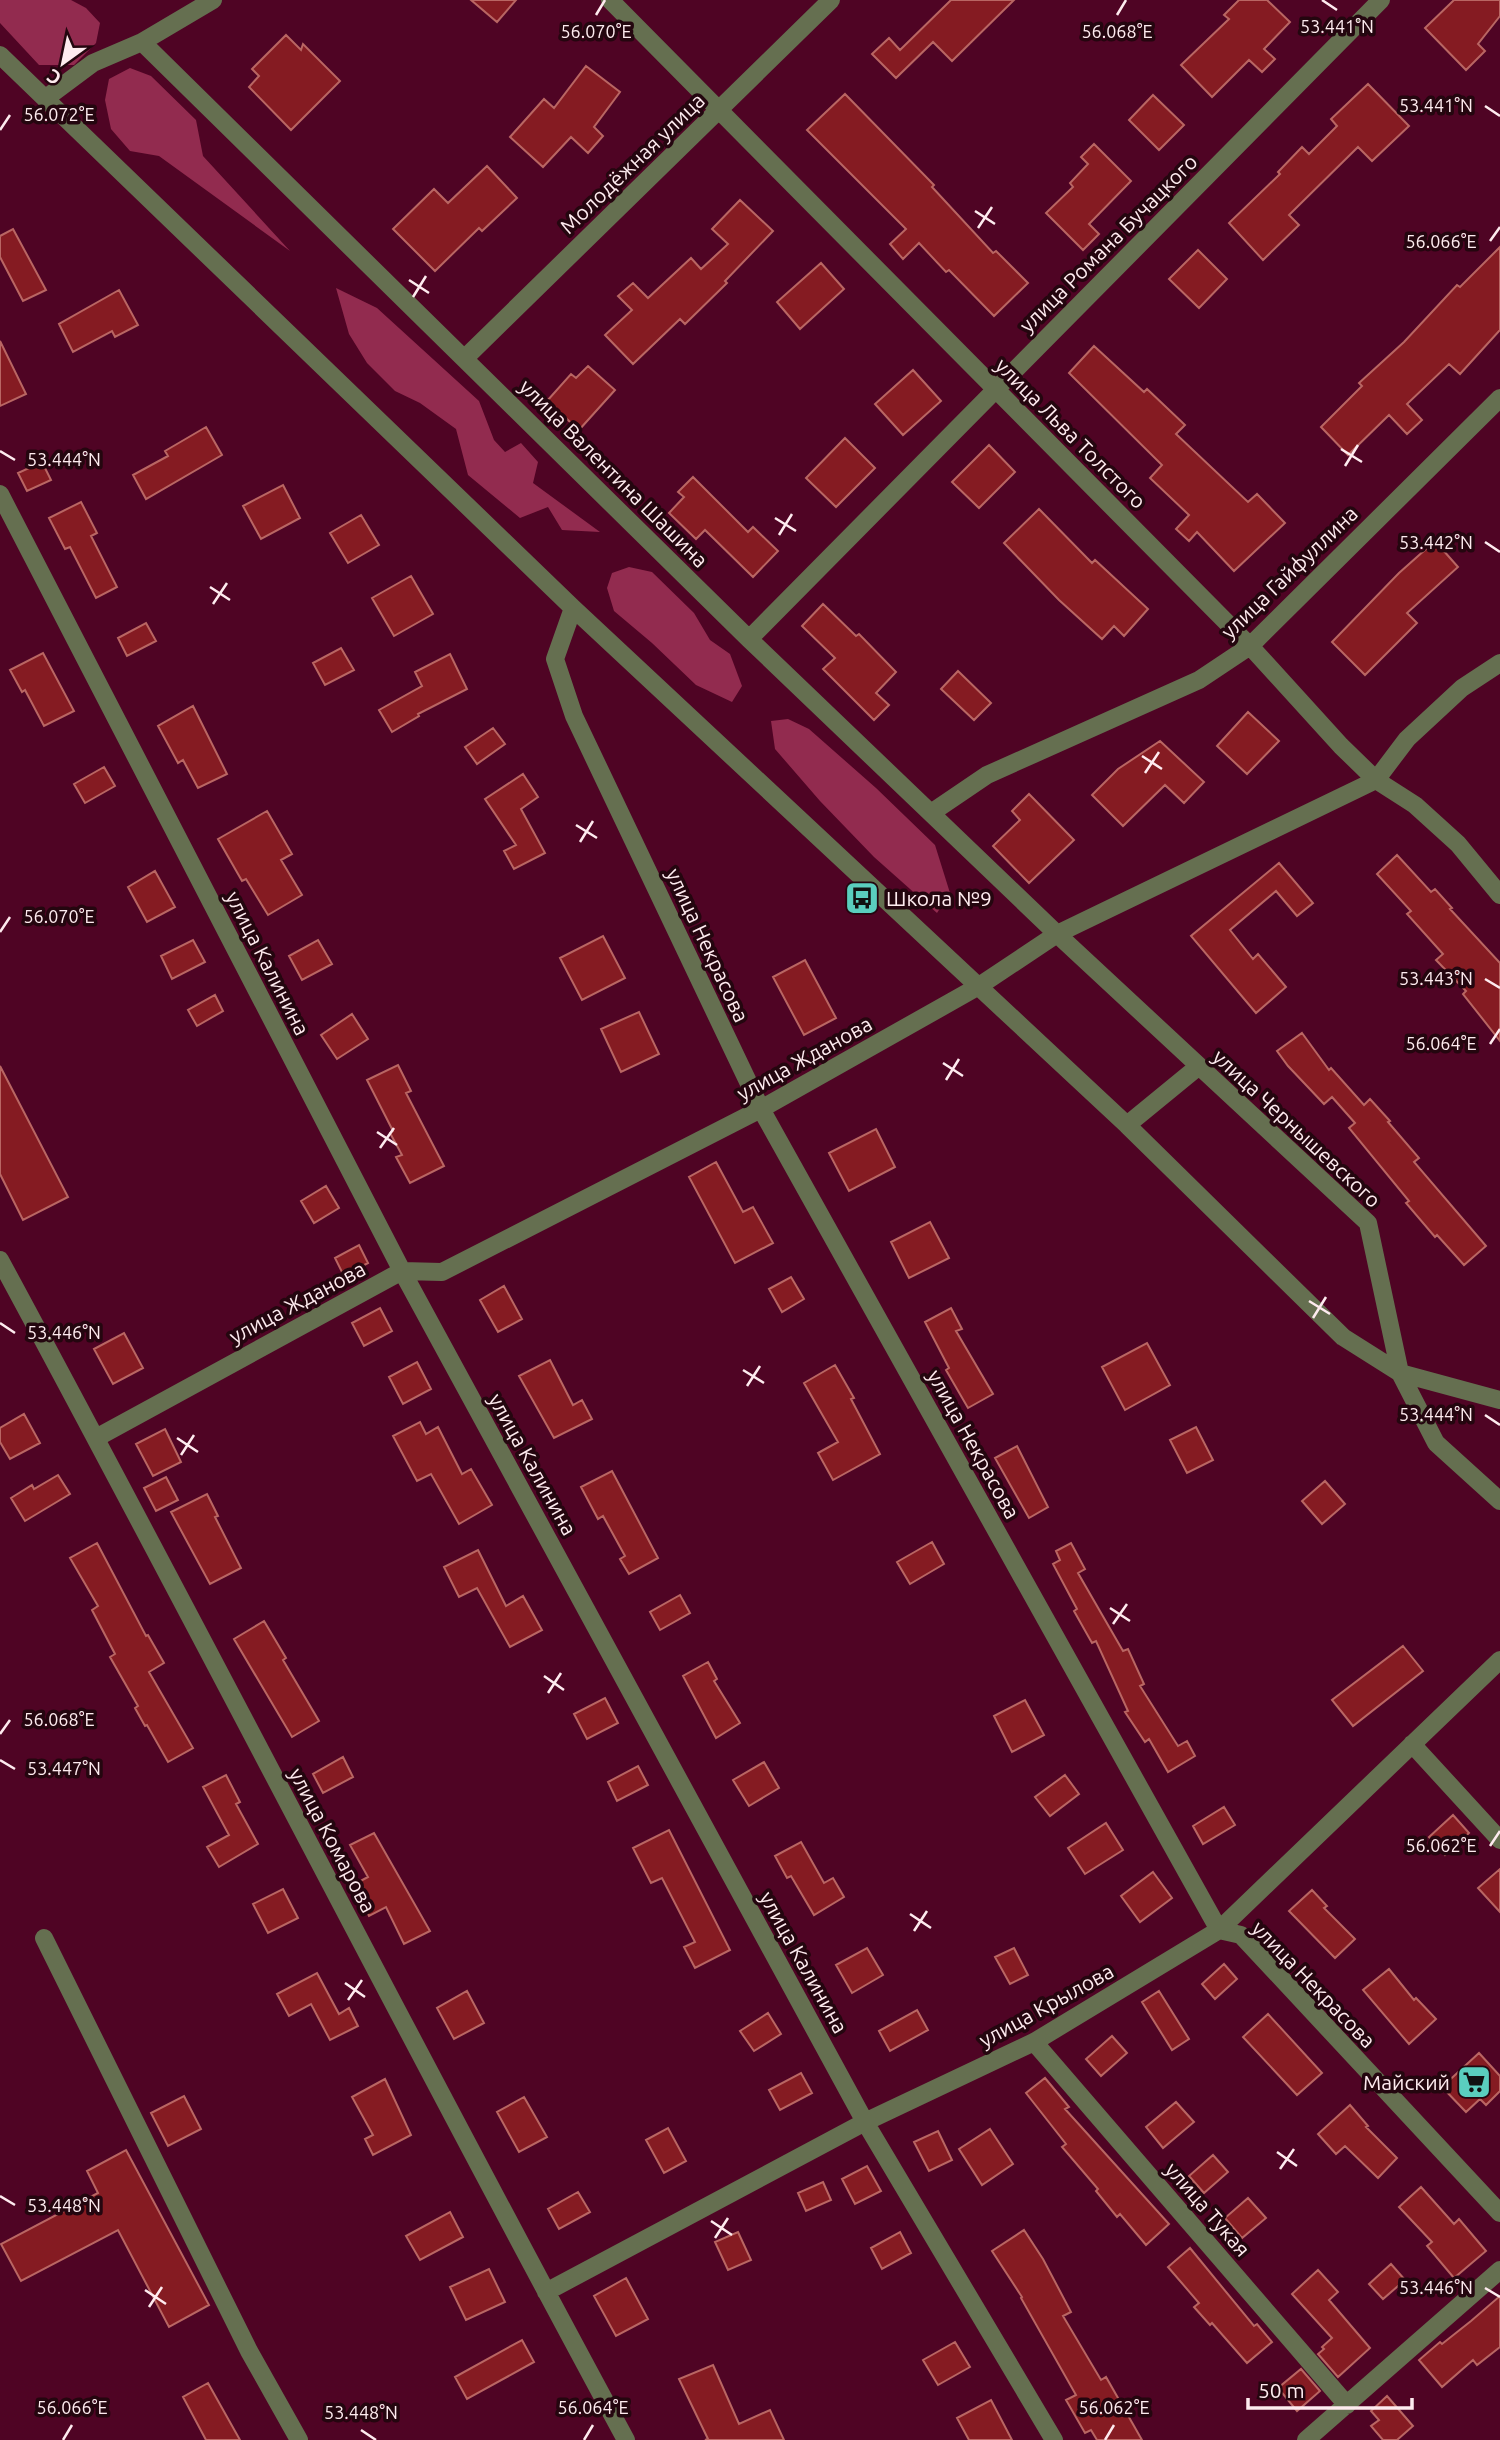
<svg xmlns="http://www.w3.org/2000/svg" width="1500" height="2440" font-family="Ubuntu,sans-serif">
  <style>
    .forest { fill: #922b4f }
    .building { fill: #851b22; stroke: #b96663; stroke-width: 2 }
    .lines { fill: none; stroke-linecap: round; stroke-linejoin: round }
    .minor { stroke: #656f50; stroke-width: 18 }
    .ticks { fill: none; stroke: #feebef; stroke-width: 2.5 }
    .labels { text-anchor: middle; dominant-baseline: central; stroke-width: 7; stroke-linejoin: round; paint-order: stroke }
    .street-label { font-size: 21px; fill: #feebef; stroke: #24060f }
    .poi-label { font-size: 21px; fill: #feebef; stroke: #24060f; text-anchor: start }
    .ticks-label { font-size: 18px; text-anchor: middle; fill: #feebef; stroke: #24060f; stroke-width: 7; stroke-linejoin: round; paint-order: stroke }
  </style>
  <rect width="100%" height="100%" fill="#4f0424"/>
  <path class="forest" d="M0,0H71L86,8L100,23L96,43L74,65H39L0,23Z
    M130,68L151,76L196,120L203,156L290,251L159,156L130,151L111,129L105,100L109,79Z
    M336,288L377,308L479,401L494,440L505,452L521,443L538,462L533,483L600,532L562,530L548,507L520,518L468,475L456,429L420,403L395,391L367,363L349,334Z
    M629,567L652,572L694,613L710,640L730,654L742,686L732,702L696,685L652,643L614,611L607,588L612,573Z
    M788,719L809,729L876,788L935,845L950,893L937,913L874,857L820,801L775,749L771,721Z"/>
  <path class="building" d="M471,0H516L497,22Z
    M951,0H1014L952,61L933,42L896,78L872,54L889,38L900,50Z
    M1239,0H1267L1290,22L1264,49L1275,59L1262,72L1249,60L1212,97L1181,65L1229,19L1224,15Z
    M1454,0H1500V16L1478,44L1485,51L1466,70L1425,28Z
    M286,35L301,50L303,44L340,81L291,130L249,87L259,76L252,69Z
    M586,66L620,92L594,127L603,136L588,153L571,137L543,167L510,137L544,99L554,108Z
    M1368,84L1409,126L1372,161L1358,147L1289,215L1299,225L1263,260L1229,223L1280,174L1278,172L1302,147L1309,154L1337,126L1331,119Z
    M845,94L934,185L932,187L993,253L996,251L1028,283L994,316L949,270L946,272L919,243L903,259L890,244L906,229L807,130Z
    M1153,95L1184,125L1159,150L1129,120Z
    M1094,144L1131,181L1089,224L1099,234L1083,250L1046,213L1073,187L1070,183L1088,164L1081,157Z
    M487,166L517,198L482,231L479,228L435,271L393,229L434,189L448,203Z
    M740,200L773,231L725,281L727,283L685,324L680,319L633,364L605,335L632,310L618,296L633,283L648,298L691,258L701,269L728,244L712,229Z
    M13,229L46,290L23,301L0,257V236Z
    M1500,247V330L1460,374L1449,364L1407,404L1422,420L1407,434L1389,415L1348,455L1321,427L1362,386L1359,383L1404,342L1457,285L1460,287Z
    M1198,250L1227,279L1199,308L1169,279Z
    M821,263L844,289L800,329L777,302Z
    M119,290L138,325L115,337L112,331L73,352L59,324Z
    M0,341L26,394L0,406Z
    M1094,346L1144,392L1147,389L1185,425L1176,434L1248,502L1257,494L1285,523L1234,571L1197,532L1189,541L1176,529L1189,515L1150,478L1162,465L1069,373Z
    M588,366L615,390L579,430L547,401L571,374L576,378Z
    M913,370L941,401L903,435L875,404Z
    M206,427L222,455L146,499L133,475L168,456L165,451Z
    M845,438L875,468L836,507L806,478Z
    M989,445L1015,472L979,508L952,482Z
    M42,462L51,480L27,491L18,473Z
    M693,477L748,532L753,527L778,551L753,577L705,530L696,539L669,513L684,497L678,492Z
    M283,485L300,518L261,539L243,506Z
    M81,502L97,533L91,536L117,587L96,598L70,547L65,549L49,518Z
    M1039,509L1092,563L1095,560L1148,609L1124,636L1114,626L1102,639L1059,600L1004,543Z
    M361,515L379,545L348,563L330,533Z
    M1435,541L1458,567L1407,613L1417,623L1365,675L1332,642L1399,573Z
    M411,576L433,614L394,636L372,598Z
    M823,604L856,636L859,634L896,672L876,693L889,705L874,720L823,669L835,658L802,626Z
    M146,623L156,641L127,656L118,638Z
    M341,648L354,670L325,685L313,663Z
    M43,653L74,711L44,726L25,690L22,692L10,670Z
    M450,654L467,689L418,714L419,716L392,732L379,710L422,686L415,672Z
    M958,671L991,703L974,720L941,689Z
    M193,706L227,774L198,788L183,760L178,763L158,726Z
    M1248,712L1279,741L1247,774L1217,746Z
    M493,728L505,744L477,764L465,747Z
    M1160,741L1204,782L1184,803L1165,785L1123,826L1092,795L1118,769Z
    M104,767L115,786L85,803L74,784Z
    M523,774L538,797L521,809L545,853L514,869L504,851L516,845L485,799Z
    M1029,794L1074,840L1029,883L993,846L1020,820L1012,811Z
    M267,811L292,854L281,860L302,895L268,915L246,879L242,881L218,839Z
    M1397,855L1431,892L1435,889L1452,908L1450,909L1500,963V1041L1463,994L1466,991L1436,960L1443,954L1407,914L1411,911L1377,874Z
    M1279,863L1313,903L1297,916L1276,891L1230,930L1253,959L1258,954L1286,987L1256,1013L1191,936Z
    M155,871L175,907L147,922L128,887Z
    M603,936L625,978L582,1000L560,958Z
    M193,940L205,962L172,979L161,956Z
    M318,940L332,964L302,980L289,956Z
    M805,960L836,1018L804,1035L773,977Z
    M215,995L223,1011L197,1026L188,1010Z
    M639,1012L659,1054L621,1072L601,1029Z
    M352,1014L368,1039L337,1059L321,1035Z
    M1302,1033L1329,1070L1331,1068L1364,1105L1370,1099L1390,1121L1388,1122L1419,1158L1414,1162L1486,1246L1464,1265L1437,1235L1435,1237L1406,1203L1409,1201L1349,1128L1355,1123L1332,1097L1324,1104L1288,1066L1277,1051Z
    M398,1065L411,1091L406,1093L444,1166L410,1183L396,1157L402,1155L390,1133L393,1131L367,1080Z
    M0,1066L68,1197L23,1220L0,1174Z
    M876,1129L895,1167L849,1191L829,1153Z
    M716,1162L743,1212L753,1207L773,1243L735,1263L689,1177Z
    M326,1186L339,1208L314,1223L301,1201Z
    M930,1222L949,1258L909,1278L891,1242Z
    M359,1245L368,1263L344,1276L335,1258Z
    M791,1277L804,1299L782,1312L769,1289Z
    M504,1286L522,1319L498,1332L480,1300Z
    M380,1308L392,1331L364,1346L352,1323Z
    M951,1308L962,1329L956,1331L993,1394L968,1408L946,1370L949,1368L925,1322Z
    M124,1333L143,1368L113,1384L94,1349Z
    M1147,1343L1170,1385L1125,1410L1102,1367Z
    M550,1360L573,1405L582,1400L592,1419L554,1438L519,1376Z
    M417,1362L431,1389L403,1404L389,1377Z
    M835,1365L854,1398L851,1399L880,1454L833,1480L818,1453L838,1442L804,1383Z
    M24,1414L40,1443L10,1459L0,1442V1428Z
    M420,1422L426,1434L438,1427L462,1474L471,1469L492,1505L459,1524L431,1474L417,1481L393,1436Z
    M1196,1427L1213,1460L1187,1473L1170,1440Z
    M165,1429L181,1462L153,1476L136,1444Z
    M1017,1446L1048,1507L1029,1518L995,1458Z
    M612,1471L658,1558L629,1574L620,1559L625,1556L603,1516L598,1519L581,1487Z
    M58,1475L70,1494L25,1521L11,1498L32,1485L34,1489Z
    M166,1477L178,1500L156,1511L144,1488Z
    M1325,1481L1345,1504L1322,1524L1302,1501Z
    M207,1494L218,1516L215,1517L241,1568L210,1584L171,1512Z
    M932,1542L944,1564L910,1584L897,1562Z
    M97,1543L146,1636L148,1635L164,1663L149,1672L193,1748L168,1762L147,1725L145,1726L135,1708L138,1706L110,1657L115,1654L92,1610L98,1606L70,1558Z
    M1071,1543L1085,1569L1078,1573L1123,1651L1128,1649L1144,1684L1140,1686L1178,1746L1187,1741L1195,1756L1168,1772L1149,1739L1145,1742L1125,1712L1128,1711L1096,1641L1092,1643L1074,1611L1077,1609L1053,1564L1060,1560L1056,1551Z
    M478,1550L506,1606L523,1596L542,1630L510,1647L477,1588L459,1597L444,1567Z
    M680,1595L690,1613L660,1630L650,1612Z
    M264,1621L286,1658L283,1660L319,1721L292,1737L234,1639Z
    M1403,1646L1423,1671L1353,1726L1332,1700Z
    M708,1662L717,1679L714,1681L740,1723L716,1738L683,1676Z
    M605,1698L618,1723L587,1739L574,1714Z
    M1025,1700L1044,1735L1012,1752L994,1716Z
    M343,1757L353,1777L323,1793L313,1774Z
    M764,1762L779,1788L749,1806L733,1780Z
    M638,1766L648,1785L617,1801L608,1782Z
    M226,1775L240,1802L236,1804L258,1844L219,1867L207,1847L229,1835L203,1787Z
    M1065,1775L1079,1794L1050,1816L1035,1797Z
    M1224,1807L1235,1825L1203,1844L1193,1826Z
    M1453,1815L1469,1833L1445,1855L1429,1837Z
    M1106,1823L1123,1850L1085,1874L1068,1848Z
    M669,1830L730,1950L695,1968L684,1947L695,1942L662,1878L651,1883L633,1848Z
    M374,1833L430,1931L404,1944L386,1907L369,1916L353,1885L368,1877L350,1845Z
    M801,1842L824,1883L833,1878L844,1897L814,1915L791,1876L787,1878L775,1856Z
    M1500,1869V1912L1478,1888Z
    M1153,1872L1172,1898L1140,1922L1121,1896Z
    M283,1889L298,1918L268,1933L253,1904Z
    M1312,1890L1327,1906L1324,1908L1355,1939L1335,1958L1289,1911Z
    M867,1948L883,1975L852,1993L836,1965Z
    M1014,1948L1028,1975L1010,1984L995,1957Z
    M1224,1964L1237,1979L1215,1999L1202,1984Z
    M1389,1969L1414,2000L1416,1998L1436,2019L1409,2044L1363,1990Z
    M317,1973L339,2014L349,2008L358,2026L330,2040L311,2004L289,2016L277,1994Z
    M467,1991L484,2023L454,2039L437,2008Z
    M1159,1991L1189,2039L1172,2050L1142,2002Z
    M917,2010L928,2030L890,2051L879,2031Z
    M768,2013L781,2034L754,2051L740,2031Z
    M1268,2014L1322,2073L1297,2095L1243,2037Z
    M1112,2036L1127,2053L1101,2076L1086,2059Z
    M1479,2053L1500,2076V2091L1486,2105L1480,2099L1466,2112L1442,2087Z
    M801,2073L812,2093L780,2110L769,2090Z
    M1045,2078L1069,2107L1065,2109L1169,2224L1146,2245L1120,2214L1117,2217L1096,2191L1098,2189L1062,2147L1066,2144L1026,2093Z
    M385,2079L411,2135L373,2155L365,2139L373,2135L352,2097Z
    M184,2096L201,2129L168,2146L151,2113Z
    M524,2097L547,2137L519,2152L497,2112Z
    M1176,2102L1194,2122L1163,2148L1146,2127Z
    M1350,2105L1368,2126L1366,2127L1397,2158L1378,2178L1345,2146L1336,2154L1318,2134Z
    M668,2128L686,2161L664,2173L646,2140Z
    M990,2129L1013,2164L982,2185L959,2149Z
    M938,2131L952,2160L929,2171L914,2142Z
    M126,2150L209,2305L169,2327L118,2230L21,2281L1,2244L98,2193L87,2171Z
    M1213,2155L1228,2172L1204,2193L1189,2176Z
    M867,2166L881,2191L855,2204L842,2179Z
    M823,2182L831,2200L806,2211L798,2193Z
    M1421,2187L1454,2224L1459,2219L1486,2251L1454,2278L1427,2246L1432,2242L1399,2207Z
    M578,2192L590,2212L559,2229L548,2209Z
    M1248,2198L1266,2218L1242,2238L1225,2218Z
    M450,2212L463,2237L420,2260L406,2236Z
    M1024,2230L1043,2259L1071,2312L1063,2316L1101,2380L1106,2377L1142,2440H1097L1091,2430L1085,2433L1066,2400L1076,2395L1021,2298L1022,2297L992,2251Z
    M738,2232L751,2260L728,2270L715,2242Z
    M900,2232L911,2253L882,2269L871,2248Z
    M1190,2248L1254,2326L1257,2324L1272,2342L1247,2363L1212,2323L1210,2325L1194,2307L1199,2303L1168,2267Z
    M1391,2264L1405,2280L1383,2299L1369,2284Z
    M489,2269L505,2302L466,2320L450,2287Z
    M1318,2270L1338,2292L1329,2300L1370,2348L1338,2377L1318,2354L1324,2349L1322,2347L1332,2338L1292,2294Z
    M626,2278L648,2319L616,2336L594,2296Z
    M1500,2296V2347L1477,2365L1473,2360L1442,2387L1419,2360L1440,2342L1442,2344L1471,2321Z
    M522,2340L534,2362L467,2399L455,2377Z
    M955,2342L970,2367L938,2385L923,2360Z
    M713,2365L739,2424L770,2410L784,2440H705L708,2439L679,2379Z
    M1301,2369L1320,2391L1297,2411L1278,2388Z
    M208,2383L240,2440H206L183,2397Z
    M1387,2396L1413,2426L1397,2440H1383L1371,2426L1379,2420L1371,2411Z
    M991,2400L1012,2440H969L957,2418Z"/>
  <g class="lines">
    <path class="minor" d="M610,0L1250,646L1341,746L1376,780L1415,805L1458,844L1500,895
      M142,42L749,639L1057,934L1368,1223L1400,1373L1436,1443L1500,1501
      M0,55L573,608L1127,1125L1343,1337L1400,1373L1500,1400
      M46,98L93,63L142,42L213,0
      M465,358L831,0
      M0,494L402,1271L865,2122L1054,2440
      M573,608L555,659L574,716L761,1109L1219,1930L1241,1935L1500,2213
      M749,639L1381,0
      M931,813L987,775L1199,680L1250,646L1500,398
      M1127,1125L1199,1066
      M0,1260C212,1652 414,2049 626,2440
      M96,1438L402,1271L442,1272L761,1109L979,986L1057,934L1376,780L1407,739L1462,688L1500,663
      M1412,1744L1500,1840
      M44,1938L249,2351L299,2440
      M1034,2042L1347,2405
      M546,2292L865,2122L1034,2042L1219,1930L1500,1660
      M1306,2440L1500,2270"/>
  </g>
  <path class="ticks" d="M1322,0L1337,10M596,15L605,0M1117,15L1126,0M1485,106L1500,116M0,130L10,115M975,211L995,224M978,228L992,207M1490,241L1500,227M409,280L429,293M413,297L426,276M1341,449L1362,462M0,451L15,460M1345,466L1358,445M775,518L796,531M779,535L792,514M1485,542L1500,552M210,587L230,600M213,604L227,583M1142,756L1162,769M1145,773L1159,752M576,825L597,838M580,842L593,821M0,932L10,917M1485,979L1500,988M1490,1044L1500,1029M943,1063L963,1076M946,1080L959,1059M377,1132L397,1145M380,1148L394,1128M1309,1301L1330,1314M1313,1318L1326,1297M0,1323L15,1333M743,1370L764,1383M747,1386L760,1366M1485,1415L1500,1425M177,1438L198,1452M181,1455L194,1435M1110,1608L1130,1621M1113,1624L1127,1604M544,1676L564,1690M548,1693L561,1673M0,1734L10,1720M0,1760L15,1769M1490,1846L1500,1831M910,1914L931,1928M914,1931L927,1911M345,1983L365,1997M348,2000L362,1980M1277,2152L1297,2166M1280,2169L1294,2149M0,2196L15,2205M711,2221L732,2235M715,2238L728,2218M1485,2288L1500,2297M145,2290L166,2304M149,2307L162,2287M361,2430L376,2440M63,2440L72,2425M584,2440L593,2425M1105,2440L1114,2425"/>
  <defs>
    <g id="bus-square" transform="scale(1.75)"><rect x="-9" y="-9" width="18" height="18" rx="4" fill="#5acebe" stroke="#24060f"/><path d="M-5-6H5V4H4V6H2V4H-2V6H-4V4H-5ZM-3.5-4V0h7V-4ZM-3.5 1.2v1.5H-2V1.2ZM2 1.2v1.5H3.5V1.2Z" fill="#111"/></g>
    <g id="supermarket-square" transform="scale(1.75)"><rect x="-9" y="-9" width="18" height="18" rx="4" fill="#5acebe" stroke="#24060f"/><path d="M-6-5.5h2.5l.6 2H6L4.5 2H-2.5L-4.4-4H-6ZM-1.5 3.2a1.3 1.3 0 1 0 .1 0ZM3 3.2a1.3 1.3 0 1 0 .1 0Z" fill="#111"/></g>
  </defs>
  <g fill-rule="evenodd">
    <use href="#bus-square" x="862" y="898"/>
    <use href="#supermarket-square" x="1474" y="2082"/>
  </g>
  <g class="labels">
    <g class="street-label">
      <text transform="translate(632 163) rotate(-44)">Молодёжная улица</text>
      <text transform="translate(1108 243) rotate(-45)">улица Романа Бучацкого</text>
      <text transform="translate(1071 433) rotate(45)">улица Льва Толстого</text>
      <text transform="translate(614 473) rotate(45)">улица Валентина Шашина</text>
      <text transform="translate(1289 572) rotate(-44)">улица Гайфуллина</text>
      <text transform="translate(708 945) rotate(65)">улица Некрасова</text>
      <text transform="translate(268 963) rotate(63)">улица Калинина</text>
      <text transform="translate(804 1058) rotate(-29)">улица Жданова</text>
      <text transform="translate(1297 1128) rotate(43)">улица Чернышевского</text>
      <text transform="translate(297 1302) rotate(-28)">улица Жданова</text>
      <text transform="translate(974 1444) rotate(61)">улица Некрасова</text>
      <text transform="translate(533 1464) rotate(61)">улица Калинина</text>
      <text transform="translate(333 1840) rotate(62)">улица Комарова</text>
      <text transform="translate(804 1962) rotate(61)">улица Калинина</text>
      <text transform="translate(1314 1984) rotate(46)">улица Некрасова</text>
      <text transform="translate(1046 2005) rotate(-29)">улица Крылова</text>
      <text transform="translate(1208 2209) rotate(49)">улица Тукая</text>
    </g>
    <g class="poi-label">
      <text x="886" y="898">Школа №9</text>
      <text x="1450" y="2082" text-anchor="end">Майский</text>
    </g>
  </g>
  <g class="ticks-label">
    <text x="1337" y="33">53.441°N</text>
    <text x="596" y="38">56.070°E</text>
    <text x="1117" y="38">56.068°E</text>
    <text x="1436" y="112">53.441°N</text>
    <text x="59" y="121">56.072°E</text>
    <text x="1441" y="248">56.066°E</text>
    <text x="64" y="466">53.444°N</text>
    <text x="1436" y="549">53.442°N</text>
    <text x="59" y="923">56.070°E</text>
    <text x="1436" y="985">53.443°N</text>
    <text x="1441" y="1050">56.064°E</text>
    <text x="64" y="1339">53.446°N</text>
    <text x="1436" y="1421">53.444°N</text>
    <text x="59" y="1726">56.068°E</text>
    <text x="64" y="1775">53.447°N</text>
    <text x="1441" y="1852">56.062°E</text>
    <text x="64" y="2212">53.448°N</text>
    <text x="1436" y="2294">53.446°N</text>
    <text x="72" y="2414">56.066°E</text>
    <text x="593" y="2414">56.064°E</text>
    <text x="1114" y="2414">56.062°E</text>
    <text x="361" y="2419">53.448°N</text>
  </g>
  <g transform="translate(63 63) rotate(213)" stroke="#24060f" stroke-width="5" paint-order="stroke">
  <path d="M0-5L12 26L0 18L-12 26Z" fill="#feebef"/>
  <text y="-10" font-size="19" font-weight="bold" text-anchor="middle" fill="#feebef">С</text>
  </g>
  <path d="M1248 2398v10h164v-10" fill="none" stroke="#feebef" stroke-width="3.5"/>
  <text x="1258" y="2398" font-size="21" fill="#feebef" stroke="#24060f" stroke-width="5" paint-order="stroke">50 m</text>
</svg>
